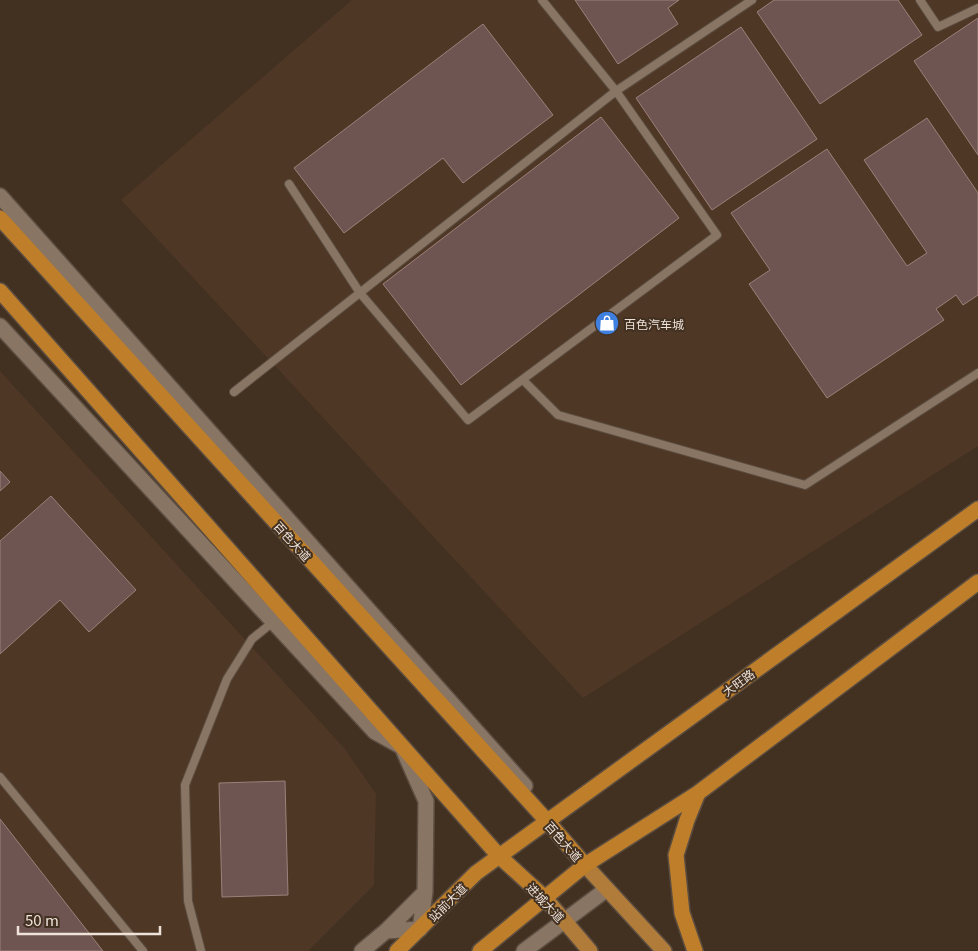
<svg xmlns="http://www.w3.org/2000/svg" width="978" height="951" font-family="Georgia,'Noto Sans SC',serif">
  <style>
    .built { fill: #4e3724 }
    .building { fill: #6f5551; stroke: #9c807b }
    .lines { fill: none; stroke-linecap: round; stroke-linejoin: round }
    .service-casing { stroke: #5b4d40; stroke-width: 10 }
    .tertiary-casing { stroke: #5b4d40; stroke-width: 18 }
    .primary-casing { stroke: #5b4d40; stroke-width: 18 }
    .trunk-casing { stroke: #5b4d40; stroke-width: 18 }
    .service { stroke: #897564; stroke-width: 8 }
    .tertiary { stroke: #897564; stroke-width: 15 }
    .primary { stroke: #b17c39; stroke-width: 15 }
    .trunk { stroke: #be7e2a; stroke-width: 15 }
    .labels { text-anchor: middle; dominant-baseline: central; stroke-width: 4; stroke-linejoin: round; paint-order: stroke }
    .poi-label { font-size: 12px; fill: #eee2d9; stroke: #423021; text-anchor: start }
    .street-label { font-size: 12px; fill: #eee2d9; stroke: #423021 }
  </style>
  <rect width="100%" height="100%" fill="#423021"/>
  <path class="built" d="M352,0H978V446L583,698L121,200Z
    M0,371L345,749L376,794L374,885L308,951H0Z"/>
  <path class="building" d="M575,0H679L668,8L678,24L618,64Z
    M774,0H898L922,35L820,104L757,12Z
    M978,18V155L914,61Z
    M483,24L553,115L463,183L443,158L344,233L294,168Z
    M741,27L817,139L712,210L636,98Z
    M601,117L679,218L461,385L383,284Z
    M927,118L978,193V295L963,305L956,295L936,309L944,320L827,398L749,284L770,270L731,213L827,149L907,266L927,253L864,160Z
    M0,471L10,482L0,491Z
    M51,496L136,590L89,632L60,600L0,654V541Z
    M285,781L288,895L222,897L219,783Z
    M0,819L103,951H0Z"/>
  <g class="lines">
    <g class="service-casing">
      <path id="service" d="M920,0L938,27L978,8
        M289,184L360,293L468,420L717,235L616,91L542,0
        M523,380L558,415L805,485L978,373
        M234,392L616,91L752,0
        M0,777L143,951
        M201,951L188,901L185,785L227,679L252,639L273,622"/>
    </g>
    <g class="tertiary-casing">
      <path id="tertiary" d="M0,196L525,786
        M0,326L375,732L402,747L426,801L425,892L420,929L386,931
        M362,951L386,931L425,892
        M524,951L607,889"/>
    </g>
    <g class="primary-casing">
      <path id="primary" d="M585,865L664,951
        M545,898L590,951"/>
    </g>
    <g class="trunk-casing">
      <path id="trunk" d="M0,218L547,821L585,865
        M0,291L499,856L545,898
        M397,951L476,873L978,509
        M480,951L585,865L698,793L978,582
        M695,951L682,913L676,855L687,820L698,793"/>
    </g>
    <use href="#service" class="service"/>
    <use href="#tertiary" class="tertiary"/>
    <use href="#primary" class="primary"/>
    <use href="#trunk" class="trunk"/>
  </g>
  <defs>
    <g id="shop-disc" transform="scale(1.25)"><circle r="9.5" fill="#3f7fe0" stroke="#423021"/><path d="M-5-2.5h2.3a2.7 3.5 0 0 1 5.4 0H5L5.5 6h-11ZM-1.5-2.5h3a1.5 2.3 0 0 0-3 0Z" fill="#fff"/></g>
  </defs>
  <g fill-rule="evenodd">
    <use href="#shop-disc" x="607" y="323"/>
  </g>
  <g class="labels">
    <g class="poi-label">
      <text x="624" y="323">百色汽车城</text>
    </g>
    <g class="street-label">
      <text transform="translate(293 541) rotate(48)">百色大道</text>
      <text transform="translate(738 682) rotate(-36)">大旺路</text>
      <text transform="translate(564 841) rotate(49)">百色大道</text>
      <text transform="translate(447 902) rotate(-45)">站前大道</text>
      <text transform="translate(546 902) rotate(47)">进城大道</text>
    </g>
  </g>
  <path d="M18 926v8h142v-8" fill="none" stroke="#eee2d9" stroke-width="2.5"/>
  <text x="25" y="926" font-size="15" fill="#eee2d9" stroke="#423021" stroke-width="4" paint-order="stroke">50 m</text>
</svg>
